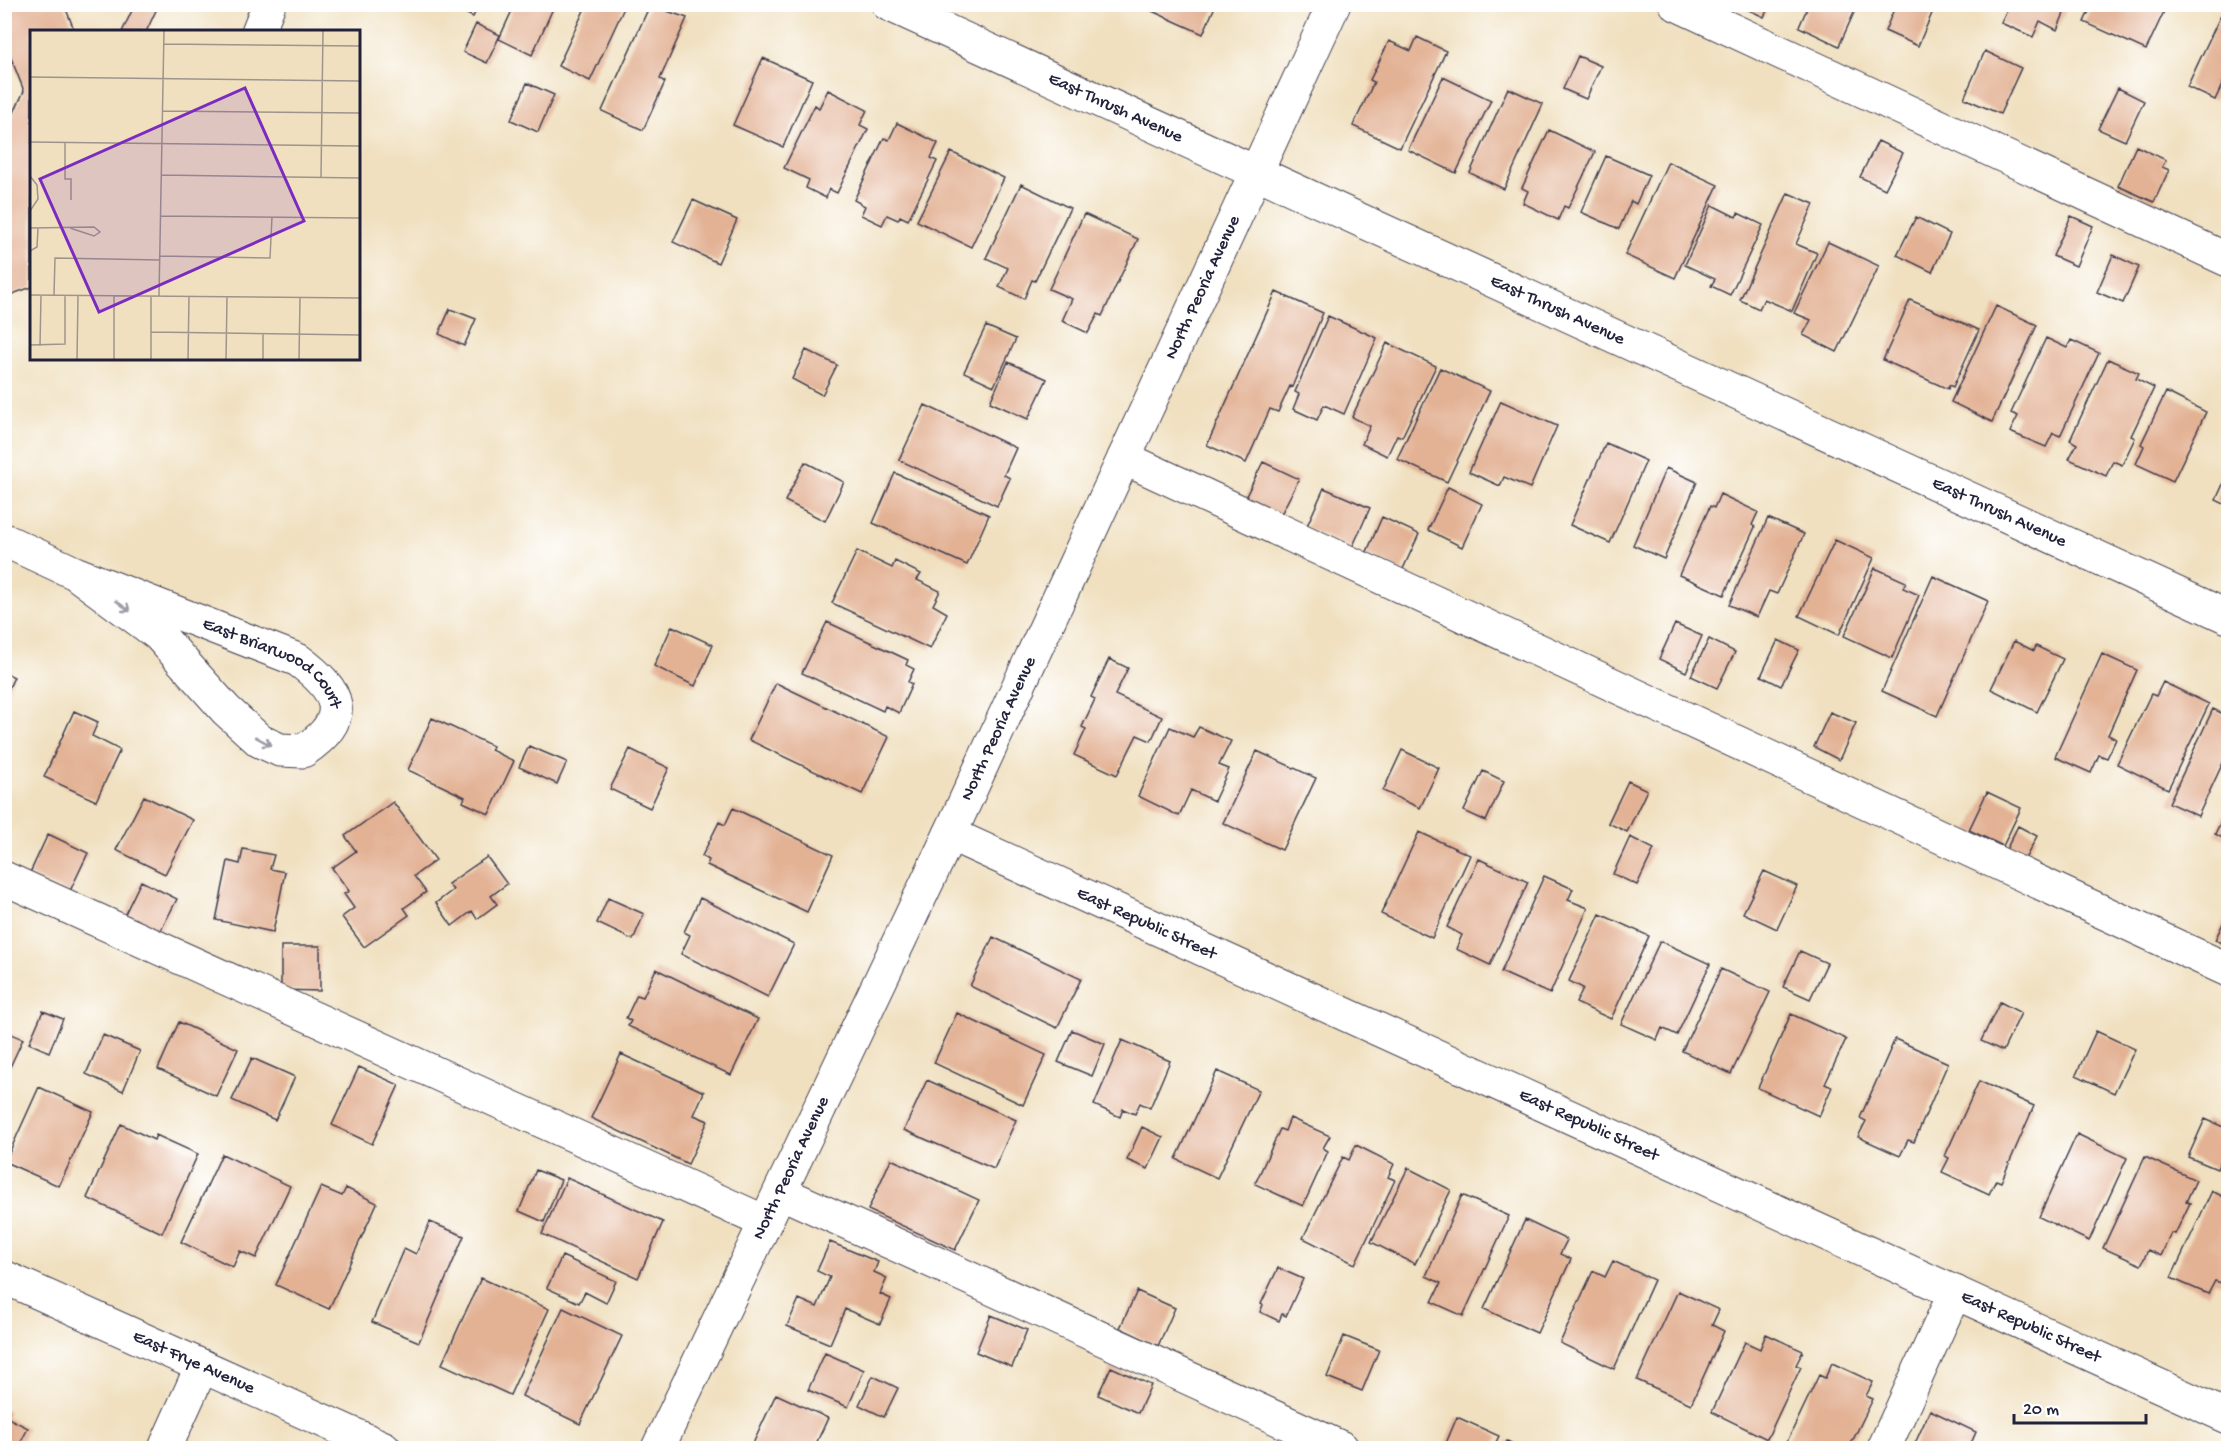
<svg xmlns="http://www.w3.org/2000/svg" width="2233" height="1453" font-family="'Gochi Hand',sans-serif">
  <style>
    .building { fill: #e3b295 }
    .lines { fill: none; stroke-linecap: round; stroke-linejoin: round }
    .minor-casing { stroke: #413e4f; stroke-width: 35 }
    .minor { stroke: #fff; stroke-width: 33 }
    .oneway { stroke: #9c9ca7 }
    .labels { text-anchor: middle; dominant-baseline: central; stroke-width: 6; stroke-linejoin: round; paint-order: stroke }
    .street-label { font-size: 18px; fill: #22223b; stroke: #fff }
    .inset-road { fill: none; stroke: #9e948b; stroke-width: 1.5 }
    .view { fill: #7b2cbf; fill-opacity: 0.15; stroke: #7b2cbf; stroke-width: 3 }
    .inset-edge { fill: none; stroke: #22223b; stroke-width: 3 }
  </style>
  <rect width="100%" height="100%" fill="#fff"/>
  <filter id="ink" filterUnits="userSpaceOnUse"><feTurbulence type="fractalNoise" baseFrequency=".0167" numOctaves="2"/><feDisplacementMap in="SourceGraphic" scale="12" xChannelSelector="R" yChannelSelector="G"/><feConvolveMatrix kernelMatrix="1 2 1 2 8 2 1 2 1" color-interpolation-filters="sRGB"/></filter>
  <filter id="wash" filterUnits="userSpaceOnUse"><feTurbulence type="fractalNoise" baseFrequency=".008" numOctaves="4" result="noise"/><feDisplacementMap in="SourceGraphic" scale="24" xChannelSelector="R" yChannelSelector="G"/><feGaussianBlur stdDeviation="1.35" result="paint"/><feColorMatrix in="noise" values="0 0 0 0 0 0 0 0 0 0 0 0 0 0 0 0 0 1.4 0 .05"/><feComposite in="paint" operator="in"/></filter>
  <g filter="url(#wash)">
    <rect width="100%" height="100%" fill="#f0e0c0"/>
    <g id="blocks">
      <path class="building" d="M22,4H64L75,32H32V287L4,297V134L24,91L4,40V11Z
        M135,4H159L146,32H122Z
        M446,4H479L473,17Z
        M515,4H555L532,55L499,39Z
        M587,4H615L624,8L590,81L558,66Z
        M1155,4H1216L1203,34L1152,11Z
        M1736,4H1770L1764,17Z
        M1809,4L1857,6L1839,46L1799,27Z
        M1896,4H1936L1918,46L1885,31Z
        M2010,4H2068L2057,30L2040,21L2033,37L2001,23Z
        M2226,4H2228V72L2215,100L2187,87Z
        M650,5L687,18L660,79L665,82L643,130L602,111Z
        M2092,5H2167L2146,50L2084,22Z
        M476,24L500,35L487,63L463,52Z
        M1417,37L1446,51L1400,148L1353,126L1374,82L1370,80L1389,41L1411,51Z
        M1985,51L2021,68L2000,114L1964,98Z
        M1578,56L1601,66L1586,99L1563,89Z
        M763,58L812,80L783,147L733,125Z
        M1443,77L1491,100L1456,173L1408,150Z
        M527,83L554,95L538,132L511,120Z
        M1508,88L1543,104L1504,189L1470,173Z
        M2118,88L2144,101L2125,141L2098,129Z
        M828,90L867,110L860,125L868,129L837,193L829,189L826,198L806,188L809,180L784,168L815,105L819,108Z
        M897,123L938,143L931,158L937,161L908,220L900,216L898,220L887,215L882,225L861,215L865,206L854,200L884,138L889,140Z
        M1549,130L1595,152L1568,208L1564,206L1558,220L1523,203L1528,191L1522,188Z
        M1878,141L1903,153L1885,189L1860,177Z
        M2136,146L2166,160L2162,167L2169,170L2154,202L2118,186Z
        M951,152L1004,178L971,247L917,221Z
        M1606,156L1649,175L1636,204L1631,201L1619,229L1581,212Z
        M1668,162L1718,185L1675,278L1625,255Z
        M1021,184L1070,208L1035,281L1032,280L1024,299L999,287L1008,268L986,258Z
        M1788,193L1814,204L1796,244L1817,253L1792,311L1764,299L1759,309L1740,300Z
        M693,200L737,220L718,263L673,242Z
        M1712,205L1736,217L1738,213L1763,225L1730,295L1711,286L1715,279L1685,265Z
        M1084,214L1138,239L1102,316L1098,314L1088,333L1062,321L1072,299L1049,289Z
        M2071,216L2093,226L2076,266L2053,256Z
        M1916,217L1950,234L1932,272L1897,255Z
        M1828,242L1879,266L1837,352L1803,335L1811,320L1794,313Z
        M2113,255L2139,267L2123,303L2097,292Z
        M1276,292L1323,313L1292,387L1290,386L1278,412L1270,409L1246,463L1207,445Z
        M1910,300L1979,330L1953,387L1949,385L1948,389L1883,360Z
        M1996,306L2037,325L1992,422L1951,402Z
        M450,309L476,319L464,346L439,334Z
        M1328,316L1377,338L1344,414L1324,405L1317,420L1293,409L1299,394L1295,392Z
        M986,326L1016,339L994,386L964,372Z
        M2046,338L2067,348L2071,340L2099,353L2060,436L2053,433L2046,447L2010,432L2018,416L2011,413Z
        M1387,343L1436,366L1402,437L1397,435L1387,456L1362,444L1370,426L1352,417Z
        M806,350L837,365L822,395L792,379Z
        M2108,359L2139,373L2136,379L2154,388L2131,436L2135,438L2122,465L2113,461L2106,476L2069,459L2077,444L2070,440Z
        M1008,362L1047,379L1028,419L990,402Z
        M1440,368L1490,391L1447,482L1397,459Z
        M2166,392L2206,412L2173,481L2136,464L2144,446L2141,444Z
        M1501,401L1557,426L1530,488L1504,477L1500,486L1469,472Z
        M925,405L1016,448L1004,475L1010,478L997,506L899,460Z
        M1606,443L1646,461L1610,543L1570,525Z
        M805,462L844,482L825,521L785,501Z
        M1263,462L1299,479L1280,516L1245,498Z
        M1666,468L1697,482L1664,559L1633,545Z
        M895,473L989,515L967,565L873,523Z
        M2228,473V506L2216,500Z
        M1448,487L1482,504L1462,547L1428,530Z
        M1324,488L1370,508L1352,548L1306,528Z
        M1720,494L1758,512L1752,525L1755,527L1724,595L1679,575L1710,506L1714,508Z
        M1382,517L1419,534L1402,571L1366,554Z
        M1768,518L1804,534L1777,594L1769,591L1757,617L1729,605Z
        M1835,540L1874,558L1839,635L1799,616Z
        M857,551L892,568L895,561L921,574L917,580L940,591L933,605L947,613L930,649L832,603Z
        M1875,568L1906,582L1903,588L1919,595L1892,658L1844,636Z
        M1933,576L1988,601L1937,716L1882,691Z
        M827,622L908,660L906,665L914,669L908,682L912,684L899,713L885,706L883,711L802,673Z
        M1675,624L1702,636L1686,672L1659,659Z
        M672,626L713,645L695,686L654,666Z
        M1709,639L1735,652L1717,688L1691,676Z
        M1778,640L1799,650L1781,686L1761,676Z
        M2014,641L2034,651L2036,646L2063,659L2037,712L1991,689Z
        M2102,654L2137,670L2108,735L2116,739L2107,758L2099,755L2091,773L2055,757Z
        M1109,659L1128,668L1115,695L1162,717L1151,741L1137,735L1117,775L1074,755L1086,729L1082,727L1095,699L1091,697Z
        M4,672L14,677L4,699Z
        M2163,682L2209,704L2168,789L2117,764L2151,694L2156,696Z
        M776,683L889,737L862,794L749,740Z
        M2213,709L2228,716V752L2198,816L2169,803Z
        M74,711L98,722L92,736L120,750L96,801L44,777Z
        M1830,712L1856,723L1839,760L1814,747Z
        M432,718L493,746L491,750L514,761L489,814L463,802L465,797L408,770Z
        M1170,727L1193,737L1199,727L1231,741L1219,765L1229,769L1214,801L1191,790L1179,816L1138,796Z
        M529,746L567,762L557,784L519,767Z
        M630,749L669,768L650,808L610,789Z
        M1402,750L1439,768L1420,808L1383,791Z
        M1257,751L1316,778L1282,850L1223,823Z
        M1483,771L1504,781L1486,821L1464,811Z
        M1628,781L1647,790L1627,832L1608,823Z
        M1987,792L2021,808L2003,846L1969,830Z
        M144,796L193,820L165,874L116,850Z
        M393,802L436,860L414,876L426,892L404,908L409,915L364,947L342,917L354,908L344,894L349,891L332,868L356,851L345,836Z
        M2228,806V841L2215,834Z
        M733,808L833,855L807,912L707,865L709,860L702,856L719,822L725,825Z
        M2018,826L2037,836L2025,859L2006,850Z
        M1419,832L1470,855L1432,938L1381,914Z
        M48,834L88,853L69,893L29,875Z
        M1630,837L1654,849L1637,885L1613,874Z
        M243,849L274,855L270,869L285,872L273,932L216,920L228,861L240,864Z
        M487,857L507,884L491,896L497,904L477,919L472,911L452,926L436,903L453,890L448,884Z
        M1479,859L1528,882L1490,965L1456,949L1462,935L1447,927Z
        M1764,871L1797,886L1777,929L1743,913Z
        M1544,876L1573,889L1568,900L1588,908L1550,994L1501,972Z
        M141,881L177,899L159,934L124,916Z
        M608,898L644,914L633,940L597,923Z
        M700,898L794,944L768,997L681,954L690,935L684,932Z
        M2228,913V946L2215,940Z
        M1600,914L1649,936L1611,1019L1576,1003L1583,988L1569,981Z
        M993,937L1081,979L1057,1028L970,986Z
        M1660,941L1710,964L1677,1035L1662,1028L1657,1040L1621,1024Z
        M281,946H320V991L281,990Z
        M1800,951L1827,963L1810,999L1783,987Z
        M656,969L758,1019L731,1075L628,1026L631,1021L626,1018L637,995L643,997Z
        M1721,969L1770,992L1731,1074L1682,1051Z
        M2000,1002L2021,1013L2003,1051L1981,1041Z
        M43,1011L63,1019L49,1052L29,1043Z
        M957,1013L1046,1055L1023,1105L934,1063Z
        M1791,1014L1846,1039L1825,1084L1832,1087L1819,1116L1758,1088Z
        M179,1022L238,1049L216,1096L158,1069Z
        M1072,1030L1105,1044L1092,1076L1058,1062Z
        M4,1031L23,1039L4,1080Z
        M2096,1031L2135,1049L2114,1093L2076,1075Z
        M103,1035L140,1051L123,1091L86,1074Z
        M1895,1039L1948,1063L1914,1142L1908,1140L1900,1156L1858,1137L1866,1121L1860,1118Z
        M1122,1040L1170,1061L1150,1108L1140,1103L1135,1114L1123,1109L1120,1117L1094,1105Z
        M621,1054L704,1092L694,1115L708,1121L688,1164L591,1118Z
        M252,1058L295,1077L275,1120L232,1100Z
        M359,1067L399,1085L372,1144L332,1125Z
        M1217,1071L1259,1090L1217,1178L1176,1159Z
        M927,1080L1016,1120L994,1169L904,1130Z
        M1979,1081L2034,1106L2001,1182L1996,1180L1989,1194L1942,1172L1949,1158L1945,1156Z
        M39,1087L93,1112L59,1186L5,1162Z
        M1290,1118L1330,1136L1323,1148L1328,1151L1303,1206L1255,1184L1280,1129L1285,1131Z
        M2205,1119L2228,1129V1143L2217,1169L2188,1157Z
        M121,1124L154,1140L156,1135L198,1154L162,1233L87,1198Z
        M1142,1127L1163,1137L1148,1169L1127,1160Z
        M2077,1134L2127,1158L2089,1241L2039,1217Z
        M1356,1145L1394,1164L1388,1177L1395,1180L1355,1264L1303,1238L1343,1157L1349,1160Z
        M222,1154L290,1186L256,1258L240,1251L233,1267L181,1242Z
        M2145,1157L2196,1180L2186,1202L2190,1203L2175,1234L2171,1233L2161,1256L2148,1250L2141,1265L2103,1248Z
        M891,1159L979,1200L955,1250L868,1210Z
        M1408,1168L1451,1190L1415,1264L1371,1242Z
        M536,1170L561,1180L544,1222L519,1211Z
        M567,1178L663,1222L638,1278L542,1234Z
        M321,1187L342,1196L346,1188L377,1203L329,1309L276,1285Z
        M2212,1191L2228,1199V1285L2215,1281L2208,1294L2171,1278Z
        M1462,1195L1509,1216L1463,1316L1432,1302L1441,1283L1426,1276Z
        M1525,1220L1567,1240L1560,1254L1571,1259L1537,1333L1484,1309Z
        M430,1222L464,1236L419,1342L372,1322L404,1248L416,1254Z
        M830,1242L878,1262L874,1272L887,1278L880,1294L891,1299L880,1324L845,1309L830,1344L787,1326L799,1299L817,1307L830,1277L817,1271Z
        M562,1256L616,1281L606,1303L585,1292L579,1303L547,1288Z
        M1613,1261L1654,1280L1614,1369L1560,1343L1593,1271L1605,1277Z
        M1278,1268L1303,1279L1286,1316L1282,1314L1279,1321L1260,1312L1263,1305L1261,1304Z
        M481,1278L549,1309L510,1395L442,1364Z
        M1137,1291L1175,1308L1158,1346L1120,1328Z
        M1678,1291L1719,1310L1712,1325L1724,1331L1691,1404L1637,1380Z
        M563,1308L622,1336L580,1424L522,1396Z
        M991,1315L1027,1330L1012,1367L976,1352Z
        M1766,1334L1803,1351L1796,1365L1801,1367L1767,1439L1712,1412L1745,1342L1760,1349Z
        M1344,1336L1379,1350L1362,1391L1327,1377Z
        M825,1353L864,1370L848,1407L808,1390Z
        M1832,1363L1873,1382L1866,1396L1873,1399L1849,1448H1784L1819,1375L1825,1378Z
        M1111,1367L1151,1385L1138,1413L1098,1395Z
        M873,1376L898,1388L884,1417L859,1405Z
        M776,1394L828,1418L814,1448H751Z
        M4,1409L9,1411L6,1417L28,1428L18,1448H4Z
        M1930,1410L1976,1432L1969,1448H1913Z
        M1457,1417L1499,1436L1493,1448H1444Z
        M1507,1441L1522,1448H1504Z
        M869,1443L881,1448H867Z"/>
    </g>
  </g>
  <g filter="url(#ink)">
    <use href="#blocks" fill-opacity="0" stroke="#413e4f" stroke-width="1.5"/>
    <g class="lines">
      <g class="minor-casing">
        <g id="minor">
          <path id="s1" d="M888,4L2228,617"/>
          <path d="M1676,4L2228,260"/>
          <path d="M258,32L269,4"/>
          <path d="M1124,458L2228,970"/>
          <path id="s2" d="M4,540L75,573L298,660C340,691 353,718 303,751L280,750L260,741L226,710L159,635L75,573"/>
          <path id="s3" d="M950,834L2228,1417"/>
          <path d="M4,878L765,1222"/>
          <path d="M780,1192L1342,1448"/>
          <path id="s4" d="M4,1277L384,1448"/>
          <path d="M165,1448L202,1366"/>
          <path id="s5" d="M658,1448L950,834L1334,4"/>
          <path d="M1884,1448L1955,1292"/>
        </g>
      </g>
      <use href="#minor" class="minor"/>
    </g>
    <defs><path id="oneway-shaft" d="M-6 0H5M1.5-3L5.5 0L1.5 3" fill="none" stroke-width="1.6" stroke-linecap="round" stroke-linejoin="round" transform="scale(1.5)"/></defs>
    <g class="oneway">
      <use href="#oneway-shaft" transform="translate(123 606) rotate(37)"/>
      <use href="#oneway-shaft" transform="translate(263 741) rotate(29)"/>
    </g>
  </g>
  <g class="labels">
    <g class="street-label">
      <text stroke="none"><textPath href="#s1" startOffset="250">East Thrush Avenue</textPath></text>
      <text stroke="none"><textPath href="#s5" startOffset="1282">North Peoria Avenue</textPath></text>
      <text stroke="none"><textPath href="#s1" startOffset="736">East Thrush Avenue</textPath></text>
      <text stroke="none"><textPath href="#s1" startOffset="1222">East Thrush Avenue</textPath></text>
      <text stroke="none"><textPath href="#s2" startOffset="298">East Briarwood Court</textPath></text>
      <text stroke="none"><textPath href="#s5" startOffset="796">North Peoria Avenue</textPath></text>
      <text stroke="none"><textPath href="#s3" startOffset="216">East Republic Street</textPath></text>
      <text stroke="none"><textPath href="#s3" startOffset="702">East Republic Street</textPath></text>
      <text stroke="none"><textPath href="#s5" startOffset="310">North Peoria Avenue</textPath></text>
      <text stroke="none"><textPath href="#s3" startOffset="1188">East Republic Street</textPath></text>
      <text stroke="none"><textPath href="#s4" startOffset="208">East Frye Avenue</textPath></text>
    </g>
  </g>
  <g transform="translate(30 30)">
    <rect width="330" height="330" fill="#f0e0c0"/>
    <path class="inset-road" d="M134,14L330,16M0,47L330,51M133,81L330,83M0,112L330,116M35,113V149H41V170M132,145L330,148M0,146L7,155L8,169L0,181M291,147L293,0M131,186L330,188M0,198L64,197L70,202L64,206L40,198M0,221L7,217L8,198M130,226L240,228L242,187M0,265L330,268M24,265L25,228L130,230M129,266L134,0M121,302L330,305M0,315L35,314V265M10,316L11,265M47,330L48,266M84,330V266M121,330V266M158,330L159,266M196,330L197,267M233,330V304M269,330L270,268"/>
    <path class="view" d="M215,58L274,191L69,282L10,149Z"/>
    <rect width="330" height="330" class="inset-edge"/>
  </g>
  <rect width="2233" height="1453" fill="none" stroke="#fff" stroke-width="24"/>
  <path d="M2014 1414v9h132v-9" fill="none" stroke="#22223b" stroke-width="3"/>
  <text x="2023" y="1414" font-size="18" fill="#22223b" stroke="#ffffff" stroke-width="4.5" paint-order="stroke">20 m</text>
</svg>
